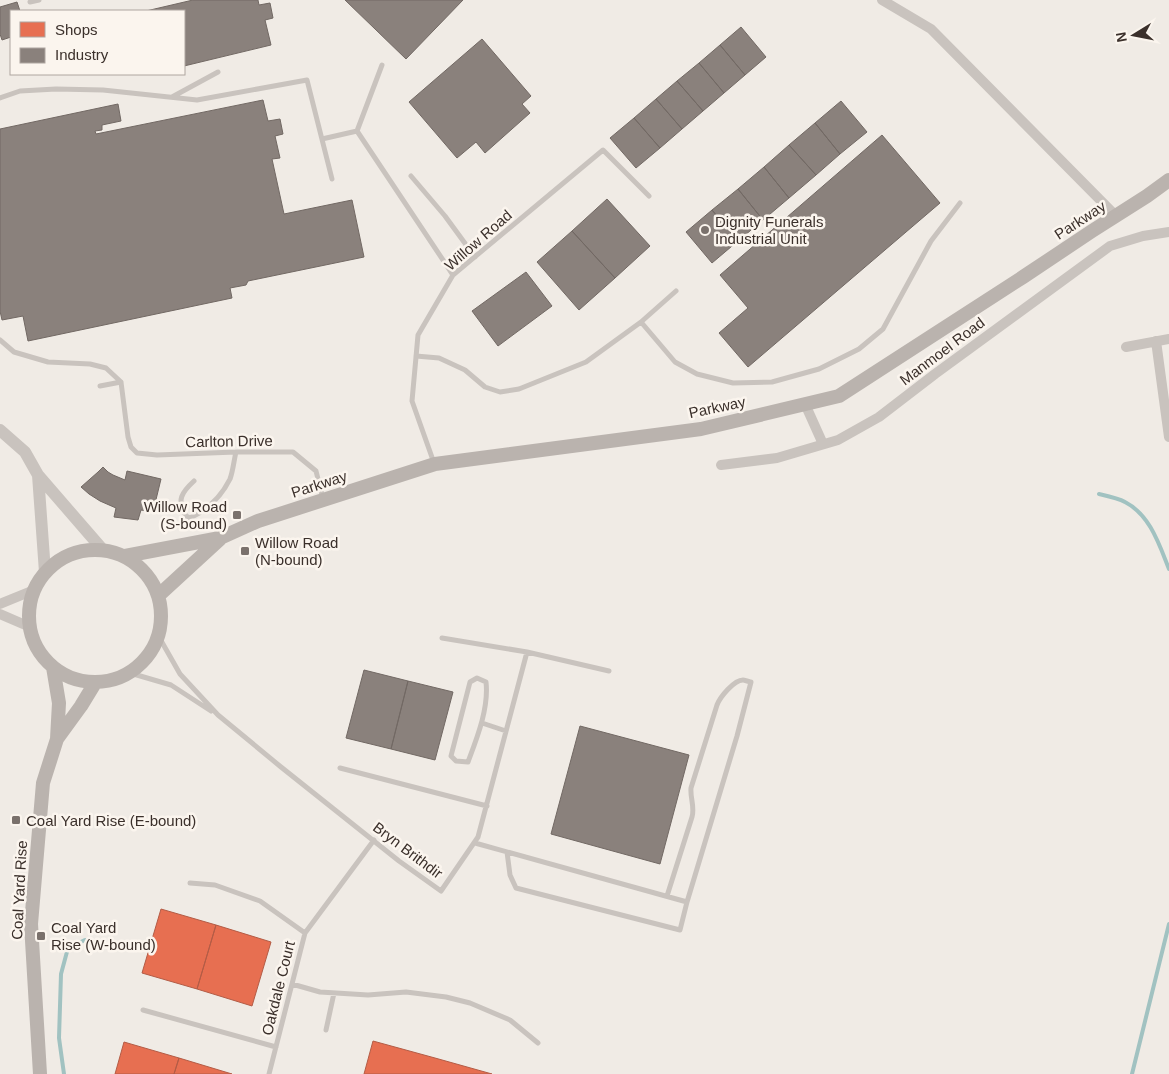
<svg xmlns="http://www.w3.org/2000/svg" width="1169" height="1074" font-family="Arial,sans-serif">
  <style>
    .shops { fill: #e76f51; stroke: #b35c46 }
    .industry { fill: #8a817c; stroke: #726964 }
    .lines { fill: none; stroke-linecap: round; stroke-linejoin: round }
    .stream { stroke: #a1c2c1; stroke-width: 4 }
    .service { stroke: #c9c3be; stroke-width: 5 }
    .minor { stroke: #c9c3be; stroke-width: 10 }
    .tertiary { stroke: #c9c3be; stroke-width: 12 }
    .secondary { stroke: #bab3ae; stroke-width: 14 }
    .poi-dot { fill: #7a716c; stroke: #fbf5ee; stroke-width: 2 }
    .labels { text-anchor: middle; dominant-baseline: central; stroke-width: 5; stroke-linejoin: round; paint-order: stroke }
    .street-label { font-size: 15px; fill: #3b302b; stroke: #fbf5ee }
    .poi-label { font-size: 15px; fill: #3b302b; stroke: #fbf5ee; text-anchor: start }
  </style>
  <rect width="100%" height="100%" fill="#f0ebe5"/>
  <path class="shops" d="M161,909L216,925L197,989L142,973Z
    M216,925L271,942L252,1006L197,989Z
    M373,1041L435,1058L492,1074H364Z
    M124,1042L179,1058L174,1074H115Z
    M179,1058L232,1074H174Z"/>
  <path class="industry" d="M193,0H258L259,5L270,3L273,18L265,20L271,45L184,66V11H146Z
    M345,0H463L406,59Z
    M17,2L20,11H11V37L2,40L0,34V7Z
    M741,27L766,57L745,75L720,45Z
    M482,39L531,96L522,104L530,113L485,153L476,142L457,158L409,102Z
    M720,45L745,75L724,93L699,63Z
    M699,63L724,93L703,111L677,81Z
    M677,81L703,111L682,129L656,99Z
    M656,99L682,129L660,148L634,118Z
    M263,100L268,121L280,119L283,134L275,136L280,158L272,159L284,214L352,200L364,257L248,281L246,285L230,288L232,298L28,341L23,316L2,320L0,311V129L118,104L121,121L102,125V130L95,131L96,134Z
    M841,101L867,132L840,154L815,123Z
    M634,118L660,148L636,168L610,138Z
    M815,123L840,154L816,175L789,145Z
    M882,135L940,203L748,367L719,333L748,308L720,275Z
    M789,145L816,175L789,198L764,167Z
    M764,167L789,198L763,220L738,189Z
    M738,189L763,220L738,241L712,210Z
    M607,199L650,246L615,278L572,231Z
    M712,210L738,241L712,263L686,232Z
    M572,231L615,278L579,310L537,262Z
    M526,272L552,306L498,346L472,311Z
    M103,467L108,472L113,475L125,480L127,471L161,479L153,512L141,510L138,520L114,517L116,508L100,501L89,494L81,487L98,472Z
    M364,670L408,681L391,749L346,738Z
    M408,681L453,692L435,760L391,749Z
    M580,726L689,755L660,864L551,834Z"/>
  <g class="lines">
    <path class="stream" d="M1099,494C1108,496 1118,498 1125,502C1150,515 1159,544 1169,569
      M64,1074L59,1038L61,974L68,948L85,940
      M1132,1074L1169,924"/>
    <path class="service" d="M30,2L39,0
      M172,97L218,72
      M0,98L20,91L56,89L103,90L197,100L307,80L332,179
      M357,131L453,275
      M322,139L357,131L382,65
      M411,176L445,216L475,257
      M641,322L676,291
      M0,340L14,352L48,362L90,364L106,368L121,382
      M416,356L439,358L465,370L485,387L500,392L519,389L586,362L641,322L675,362L697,374L733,383L772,382L819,369L859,349L883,329L931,241L960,203
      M100,386L121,382L128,437L131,447L137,453L157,455L236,452H293L316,471L323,499
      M434,463L412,401L418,335L453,275L603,150L649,196
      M194,481C182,492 176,500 186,516L190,518C207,510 221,497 230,479C233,471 234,460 236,452
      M159,637L180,674L218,715L281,767L399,861L441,891L478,837L527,652L609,671
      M442,638L527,652
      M130,673L171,685L211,711
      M477,678L486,682C489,708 477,738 468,762L456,761L451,756L470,682Z
      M482,723L506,731
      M340,768L487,806
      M475,843L687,902L680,930L516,888L510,875L507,852
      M190,883L215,885L260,901L305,933
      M667,896L692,817C695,807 690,798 691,788L717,705C720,697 734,680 743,680C744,680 750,682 751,682L737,736L687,902
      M292,984L320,992L368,995L406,992L446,997L470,1003L510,1020L538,1043
      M143,1010L276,1047
      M326,1030L334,993
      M269,1074L305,933L374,840"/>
    <path class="minor" d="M882,0L931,29L1116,216
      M1156,341L1169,437
      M1126,347L1169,339
      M805,404L823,444
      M721,465L777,458L838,440L879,417L935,374L1110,246L1143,236L1169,232
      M0,604L34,590
      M0,614L30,627"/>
    <path class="tertiary" d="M0,430L25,452L38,475L103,550
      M38,475L45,572"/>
    <path class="secondary" d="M29 616a66 66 0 1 1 132 0a66 66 0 1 1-132 0Z
      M125,556L220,538L258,521L435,464L701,429L839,396L1023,277L1092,231L1147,196L1169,180
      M159,595L220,539
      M57,739L81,706L95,683
      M40,1074L31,924L43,783L57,739L59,703L53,667"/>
  </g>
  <g class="poi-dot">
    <circle cx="705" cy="230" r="5"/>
    <rect x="232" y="510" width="10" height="10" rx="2.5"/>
    <rect x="240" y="546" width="10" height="10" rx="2.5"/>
    <rect x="11" y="815" width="10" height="10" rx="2.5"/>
    <rect x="36" y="931" width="10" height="10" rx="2.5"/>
  </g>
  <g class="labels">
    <g class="street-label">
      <text transform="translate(1080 220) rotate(-33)">Parkway</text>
      <text transform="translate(478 240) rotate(-41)">Willow Road</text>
      <text transform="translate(942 351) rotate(-37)">Manmoel Road</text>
      <text transform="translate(717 407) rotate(-12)">Parkway</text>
      <text transform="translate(229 441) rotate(-1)">Carlton Drive</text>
      <text transform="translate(319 484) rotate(-18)">Parkway</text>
      <text transform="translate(408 850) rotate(37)">Bryn Brithdir</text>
      <text transform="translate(19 890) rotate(-87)">Coal Yard Rise</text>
      <text transform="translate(278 988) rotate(-76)">Oakdale Court</text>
    </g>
    <g class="poi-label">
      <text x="715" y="221">Dignity Funerals<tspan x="715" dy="17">Industrial Unit</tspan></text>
      <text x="227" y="506" text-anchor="end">Willow Road<tspan x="227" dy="17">(S-bound)</tspan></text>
      <text x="255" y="542">Willow Road<tspan x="255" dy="17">(N-bound)</tspan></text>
      <text x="26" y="820">Coal Yard Rise (E-bound)</text>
      <text x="51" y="927">Coal Yard<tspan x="51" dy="17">Rise (W-bound)</tspan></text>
    </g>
  </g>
  <rect x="10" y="10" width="175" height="65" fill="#fbf5ee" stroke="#aea6a0"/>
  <rect x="20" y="22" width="25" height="15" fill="#e76f51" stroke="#aea6a0"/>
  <text x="55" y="35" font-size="15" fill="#3b302b">Shops</text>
  <rect x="20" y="48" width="25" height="15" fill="#8a817c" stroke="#aea6a0"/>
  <text x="55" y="60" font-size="15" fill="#3b302b">Industry</text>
  <g transform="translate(1134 35) rotate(260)" stroke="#fbf5ee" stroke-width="4" paint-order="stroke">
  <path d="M0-4L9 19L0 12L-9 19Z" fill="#3b302b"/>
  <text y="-8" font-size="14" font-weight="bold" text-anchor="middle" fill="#3b302b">N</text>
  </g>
</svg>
